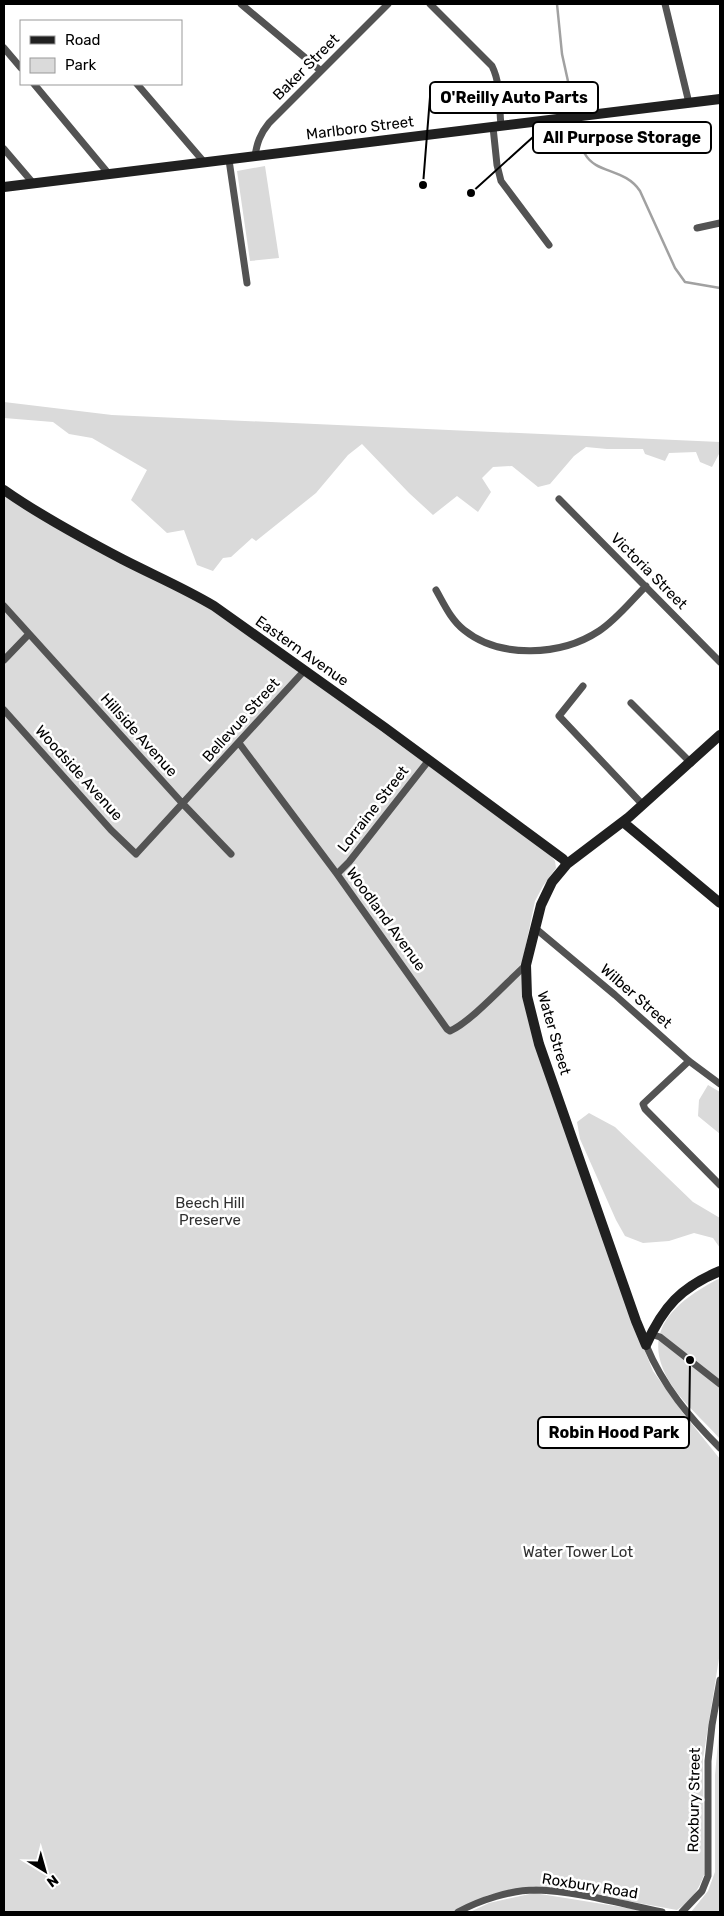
<svg xmlns="http://www.w3.org/2000/svg" width="724" height="1916" font-family="Rubik,sans-serif">
  <style>
    .green { fill: #dadada }
    .lines { fill: none; stroke-linecap: round; stroke-linejoin: round }
    .stream { stroke: #a1a1a1; stroke-width: 2.5 }
    .street { stroke: #535353; stroke-width: 7 }
    .secondary { stroke: #202020; stroke-width: 10 }
    .labels { text-anchor: middle; dominant-baseline: central; stroke-width: 5; stroke-linejoin: round; paint-order: stroke }
    .street-label { font-size: 15px; fill: #000; stroke: #fff }
    .park-label { font-size: 15px; fill: #313131; stroke: #fff }
    .leader { fill: none; stroke: #000; stroke-width: 2 }
    .callout-dot { fill: #000; stroke: #fff; stroke-width: 2 }
    .callout { fill: #fff; stroke: #000; stroke-width: 2 }
    .callout-label { font-size: 16px; text-anchor: middle; font-weight: bold; fill: #000 }
  </style>
  <rect width="100%" height="100%" fill="#fff"/>
  <path class="green" d="M265,166L279,258L250,261L237,171Z
    M4,402L112,415L720,442L719,454L712,467L700,462L696,452L669,453L665,461L645,454L643,449H607L586,447L574,456L550,484L538,487L512,466L493,467L482,478L491,492L478,512L457,496L433,515L409,493L362,444L348,455L316,493L256,541L252,538L231,557L223,558L213,571L197,565L184,530L167,533L131,500L147,470L92,438L69,434L53,422L4,418Z
    M4,494L200,602L340,701L550,855L555,861L556,868L543,886L535,901L523,959L527,1015L548,1084L635,1327L653,1371L683,1413L720,1459V1652L703,1759L704,1875C698,1891 691,1901 677,1910L567,1890L534,1886L488,1895L452,1912H4Z
    M708,1085L720,1092V1134L698,1116L699,1100Z
    M589,1113L615,1127L693,1202L720,1218V1248L713,1238L694,1233L669,1241L643,1243L625,1236L616,1220L580,1139L577,1122Z
    M720,1278V1439C707,1424 691,1410 678,1394C635,1338 668,1305 720,1278Z
    M720,1721V1912H691L708,1891L715,1872V1775Z
    M534,1893L634,1909L642,1912H470L489,1903Z"/>
  <g class="lines">
    <path class="stream" d="M557,4L562,54L573,104
      M579,131C581,138 581,148 585,154C596,174 625,168 640,191L675,268L685,282L720,288"/>
    <path class="street" d="M241,4L321,71
      M430,4L492,66C501,84 499,106 501,126
      M665,4L689,103
      M4,48L21,68
      M34,84L108,173
      M137,84L204,162
      M493,127L497,165L501,181L549,245
      M4,149L33,183
      M255,156C257,143 260,134 269,123L388,4
      M229,160L247,283
      M697,228L720,223
      M559,499L720,662
      M436,590C444,604 451,620 464,630C500,659 561,656 599,631C616,620 631,601 646,586
      M4,606L183,804L231,854
      M4,660L29,634
      M583,686L559,716L643,805
      M631,703L691,763
      M4,710L111,830L136,854L304,671
      M239,743L337,874L447,1029L450,1031C471,1022 507,982 526,965
      M337,874L349,862L429,760
      M535,928L615,995L689,1061L720,1084
      M689,1061L643,1104L645,1109L720,1185
      M651,1334L660,1337L720,1384
      M646,1345C663,1386 689,1417 720,1448
      M458,1912C480,1900 511,1890 536,1890C578,1891 621,1904 662,1912
      M682,1912L702,1891L708,1876V1761L712,1725L720,1680"/>
    <path class="secondary" d="M4,187L720,99
      M4,490C41,516 82,538 122,559C153,575 184,588 214,606L384,727L563,859L567,864
      M623,822L720,903
      M646,1345L636,1321L539,1044L527,996L526,965L541,905L552,882L567,864L629,817L720,735
      M646,1345C663,1307 681,1287 720,1271"/>
  </g>
  <g class="labels">
    <g class="street-label">
      <text transform="translate(306 67) rotate(-45)">Baker Street</text>
      <text transform="translate(360 128) rotate(-7)">Marlboro Street</text>
      <text transform="translate(649 571) rotate(45)">Victoria Street</text>
      <text transform="translate(302 651) rotate(35)">Eastern Avenue</text>
      <text transform="translate(241 720) rotate(-48)">Bellevue Street</text>
      <text transform="translate(139 735) rotate(48)">Hillside Avenue</text>
      <text transform="translate(79 773) rotate(48)">Woodside Avenue</text>
      <text transform="translate(373 809) rotate(-52)">Lorraine Street</text>
      <text transform="translate(386 919) rotate(54)">Woodland Avenue</text>
      <text transform="translate(636 996) rotate(41)">Wilber Street</text>
      <text transform="translate(554 1033) rotate(74)">Water Street</text>
      <text transform="translate(694 1800) rotate(-89)">Roxbury Street</text>
      <text transform="translate(590 1886) rotate(9)">Roxbury Road</text>
    </g>
    <g class="park-label">
      <text x="210" y="1203">Beech Hill<tspan x="210" dy="17">Preserve</tspan></text>
      <text x="578" y="1552">Water Tower Lot</text>
    </g>
  </g>
  <path class="leader" d="M423 185L430 97M471 193L533 137M690 1360L689 1433"/>
  <g class="callout-dot">
    <circle cx="423" cy="185" r="5"/>
    <circle cx="471" cy="193" r="5"/>
    <circle cx="690" cy="1360" r="5"/>
  </g>
  <g class="callout">
    <rect x="430" y="82" width="168" height="31" rx="5"/>
    <rect x="533" y="122" width="178" height="31" rx="5"/>
    <rect x="538" y="1417" width="151" height="31" rx="5"/>
  </g>
  <g class="callout-label">
    <text x="514" y="103">O'Reilly Auto Parts</text>
    <text x="622" y="143">All Purpose Storage</text>
    <text x="614" y="1438">Robin Hood Park</text>
  </g>
  <rect width="724" height="1916" fill="none" stroke="#000000" stroke-width="10"/>
  <rect x="20" y="20" width="162" height="65" fill="#ffffff" stroke="#999999"/>
  <rect x="30" y="36" width="25" height="8" fill="#202020" stroke="#999999"/>
  <text x="65" y="45" font-size="15" fill="#000000">Road</text>
  <rect x="30" y="58" width="25" height="15" fill="#dadada" stroke="#999999"/>
  <text x="65" y="70" font-size="15" fill="#000000">Park</text>
  <g transform="translate(45 1871) rotate(143)" stroke="#ffffff" stroke-width="4" paint-order="stroke">
  <path d="M0-4L9 19L0 12L-9 19Z" fill="#000000"/>
  <text y="-8" font-size="14" font-weight="bold" text-anchor="middle" fill="#000000">N</text>
  </g>
</svg>
